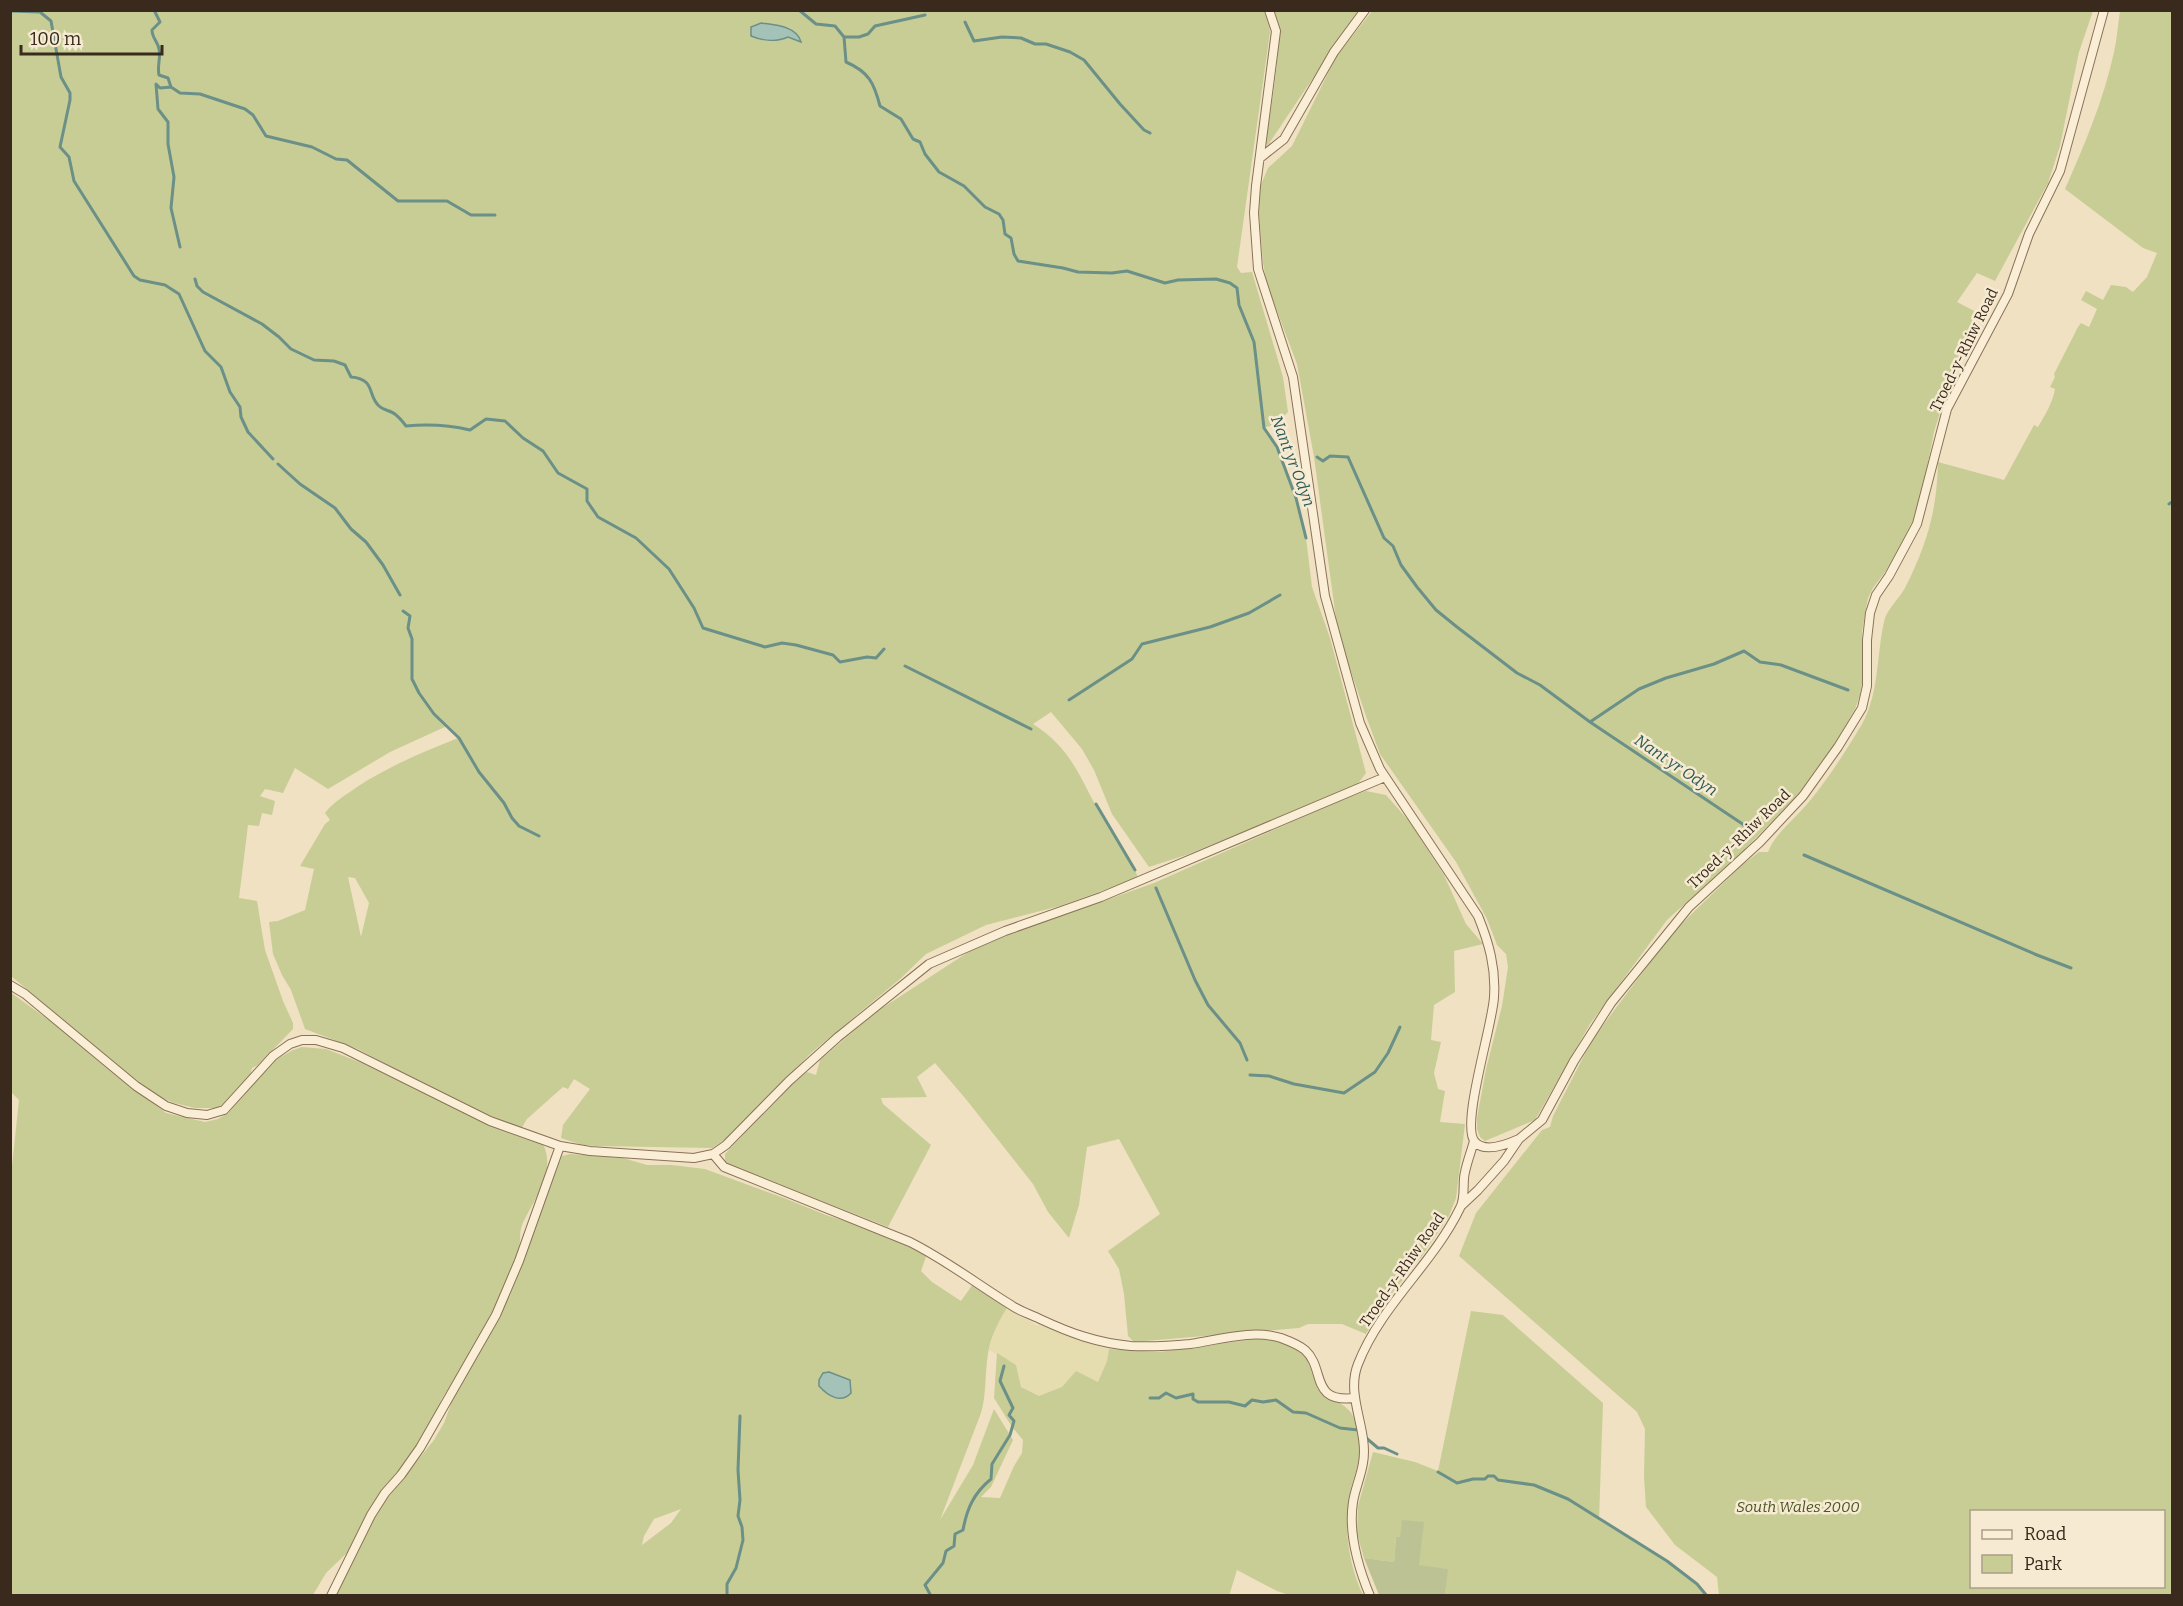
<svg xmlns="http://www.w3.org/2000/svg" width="2183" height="1606" font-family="Bitter,serif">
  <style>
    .farmland { fill: #e5dcaf }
    .green { fill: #c8cd96; fill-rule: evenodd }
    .cemetery { fill: #bdc295 }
    .water { fill: #a5c2b9; stroke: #6b9087; stroke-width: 1.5 }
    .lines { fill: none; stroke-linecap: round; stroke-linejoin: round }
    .stream { stroke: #6b9087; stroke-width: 3 }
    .street-casing { stroke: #8a7259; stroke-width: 10 }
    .street { stroke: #faefd6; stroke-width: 8 }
    .labels { text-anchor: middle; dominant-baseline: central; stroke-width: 5; stroke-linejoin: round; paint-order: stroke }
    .street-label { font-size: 15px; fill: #392a1d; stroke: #f6ebd2 }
    .park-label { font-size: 15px; font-style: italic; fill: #4a5623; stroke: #f6ebd2 }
    .water-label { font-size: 16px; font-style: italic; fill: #2c5956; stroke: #f6ebd2 }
  </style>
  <rect width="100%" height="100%" fill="#efe1c2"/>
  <path class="farmland" d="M1007,1308L1038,1326L1039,1323L1075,1339L1109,1349L1107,1361L1098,1382L1076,1372L1062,1387L1052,1392L1039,1396L1021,1387L1016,1365L989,1350L996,1325Z"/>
  <path class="green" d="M10,11H1264L1269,21L1270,32L1237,267L1241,273L1252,272L1283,377L1288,412L1276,424L1264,428L1277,447L1296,498L1306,538L1312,587L1330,638L1366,773L1357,785L1189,854L1149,867L1112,814L1094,770L1082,749L1051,712L1033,724C1076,751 1082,786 1107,825C1118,842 1132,858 1138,878L1060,906L986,925L926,954L900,979L811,1053L757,1109L727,1138L712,1148L596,1146L582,1145L561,1138L563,1125L590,1089L574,1079L568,1089L563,1087L527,1119L521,1129L445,1096L358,1049L305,1029L291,990L282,975L273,954L269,922L278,921L305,910L314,869L300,866L325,824L330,820L325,813C333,802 346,795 357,787C389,766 423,752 458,738L447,726L390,752L328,789L295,768L283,793L265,789L260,796L275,801L272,815L262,813L259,826L248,825L239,898L257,901L265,950L283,1001L293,1023V1029L258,1065L252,1068L250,1075L224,1105L215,1108H195L174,1103L158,1096L120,1068L11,976ZM348,877L355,878L369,903L361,937Z
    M1274,11H1358L1268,145L1266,144C1269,112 1286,36 1274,11Z
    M1372,11H2093L2079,52L2060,146L2048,183L1995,281L1977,273L1957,302L1980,314L1952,373L1934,432L1924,482L1911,530L1894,560L1873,588L1868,598L1862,631L1863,679L1860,695L1855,709L1836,742L1795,798L1739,855L1667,920L1590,1024L1535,1120L1485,1141L1480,1137L1477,1129V1118L1486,1069L1502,1006L1508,967L1506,954L1497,945L1487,919L1456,862L1380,754L1366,716L1338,633L1314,457L1297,364L1266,282L1263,262L1259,215L1260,187L1268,168L1292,146L1336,57Z
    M2120,11H2172V1595H1719L1717,1577L1675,1545L1646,1507L1644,1476L1645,1429L1637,1412L1459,1256L1476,1213L1542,1130L1550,1127L1553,1116L1592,1040L1672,933L1742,865L1759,852H1768C1776,832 1795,819 1808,803C1828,779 1846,751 1862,724C1880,692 1876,653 1885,618C1888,609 1900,597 1905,588C1927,544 1937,511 1938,462L2004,480L2034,425L2038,427C2045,415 2053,402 2055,389L2050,387L2055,377L2054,374L2078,327L2081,323L2089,327L2097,309L2081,300L2086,291L2103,300L2111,285L2126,287L2133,292L2147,277L2157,253L2143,248L2065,189C2084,146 2104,99 2114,52C2117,39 2118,24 2120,11ZM1972,1512H2164V1586H1972Z
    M1366,791L1386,795L1409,821L1444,875L1466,924L1483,944L1454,951L1455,992L1434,1005L1431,1040L1441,1042L1434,1073L1438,1089L1445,1091L1440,1122L1465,1124L1456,1198L1449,1216L1422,1256L1384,1303L1366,1334L1342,1324H1308L1299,1328L1134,1342L1128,1336L1124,1294L1119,1269L1108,1251L1160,1214L1119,1139L1087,1147L1079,1205L1069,1238L1048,1212L1033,1184L965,1098L935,1063L917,1077L927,1097L881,1098L883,1104L931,1145L888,1227L725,1163V1154L790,1086L807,1072L816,1075L820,1060L876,1012L970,951L1010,934L1154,883L1339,801Z
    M10,992L57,1026L115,1075L166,1113L205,1122L218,1119L229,1112L272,1062L293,1050L302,1047L326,1049L362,1063L460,1111L543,1144C557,1173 533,1200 522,1225C519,1233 521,1241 519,1248C514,1267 505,1286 497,1304C482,1338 461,1368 441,1400L440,1406L421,1440L370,1509L351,1549L326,1573L313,1595H11L10,1185L19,1100L11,1092Z
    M570,1154L623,1158L647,1165H672L705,1169L784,1198L826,1215L876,1231L927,1254L921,1271L932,1282L961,1301L973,1284L1007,1308C996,1325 989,1341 987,1361C985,1380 986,1396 981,1413L940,1520L973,1465L994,1409L1013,1440L991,1487L981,1497L1000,1498L1014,1466L1022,1453L1023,1440L1012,1427L994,1398L997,1353L1016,1365L1021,1387L1039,1396L1062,1387L1076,1371L1098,1382L1107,1361L1109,1349L1159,1352L1263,1338C1278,1341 1300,1346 1307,1360C1312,1368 1313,1377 1317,1385C1326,1401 1347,1401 1354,1418C1370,1455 1351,1472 1348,1506C1345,1537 1350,1568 1363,1595H1289L1277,1591L1237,1570L1229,1596H335L366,1530L380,1507L434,1440L444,1423L455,1393L500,1318L562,1156ZM681,1509L671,1523L642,1545L644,1536L654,1519Z
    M1471,1311L1503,1315L1603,1403L1599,1520C1636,1544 1677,1563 1707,1595H1445L1447,1569L1419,1566L1400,1537H1396L1394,1562L1364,1558L1357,1534L1358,1506L1373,1452L1415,1462L1438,1471Z"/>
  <path class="cemetery" d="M1402,1520L1424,1522L1419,1565L1448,1569L1445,1595H1379L1364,1558L1394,1562L1396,1537H1400Z"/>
  <path class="water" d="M761,23C775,25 797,26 801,42L788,37C777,42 763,41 751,36V27Z
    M829,1372L850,1380L851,1393C841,1404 828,1396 819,1386V1380L823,1373Z"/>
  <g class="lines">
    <path class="stream" d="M154,10L160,22L152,30C152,38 158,42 159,49C161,58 157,65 159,75L168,78L171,87L180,93L200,94L245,109L253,115L266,136L312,147L336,159L347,160L398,201H447L471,215H495
      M799,10L816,24L835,26L844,37L846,62C869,72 874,83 880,106L901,119L913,139L920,142L925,154L939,172L964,186L985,207L999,214L1003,220L1005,234L1011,238L1014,254L1018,261L1063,268L1078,272L1112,273L1127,271L1165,283L1178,280L1216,279L1230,283L1237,288L1239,305L1254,342L1264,428L1277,447L1296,498L1306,538
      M10,11L40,12L51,21L61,77L70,93V100L60,147L69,157L74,181L134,276L140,280L165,285L179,294L205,351L221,367L230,392L240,407L241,417L248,432L273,459
      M965,22L974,41L1002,37L1021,38L1035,44H1046L1070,52L1084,60L1120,104L1144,130L1150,133
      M844,37H859L868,34L875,26L925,15
      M171,87L160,88L156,84L158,109L168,122V144L174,177L171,208L180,247
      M195,279L197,286L203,292L262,324L279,337L291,349L314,360L334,361L345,365L351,377C376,379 367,395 379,406C384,411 391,410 396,415C400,418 403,422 406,426C428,424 449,425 470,430L486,419L505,421L523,438L543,451L558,473L587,489V501L598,517L636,538L669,569L694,608L703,628L765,647L782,643L796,645L833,655L840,662L867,657L876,658L884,649
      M1317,457L1323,461L1330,456L1348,457L1384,538L1393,546L1401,565L1417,587L1436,610L1457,627L1517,673L1540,685L1590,722L1753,831
      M278,464L300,484L335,508L351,529L366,542L383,565L400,595
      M2169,504L2172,502
      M403,611L410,616L408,628L412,639V679L419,693L434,714L459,738L479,772L504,803L512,818L519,826L539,836
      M905,666L1031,729
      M1069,700L1132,659L1142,644L1210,627L1249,613L1280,595
      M1590,722L1639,689L1666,678L1714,664L1744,651L1760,662L1781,665L1848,690
      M1096,804L1135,870
      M1804,855L2037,955L2071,968
      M1156,888L1195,980L1208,1005L1240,1043L1247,1060
      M1250,1075L1269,1076L1294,1084L1344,1093L1375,1072L1388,1053L1400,1027
      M1150,1398H1159L1166,1393L1176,1398L1193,1394V1399L1198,1402H1229L1245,1406L1252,1400L1263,1402L1276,1400L1293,1412L1306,1413L1340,1428L1358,1430L1360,1433
      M1365,1437L1378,1448H1384L1397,1454
      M1438,1472L1457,1483L1473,1479H1485L1488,1476H1494L1498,1480L1534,1485L1568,1499L1667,1561L1697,1584L1707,1596
      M727,1596V1584L736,1568L743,1540L742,1527L738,1516L740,1500L738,1470L740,1416
      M931,1596L925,1585L943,1563L946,1551L954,1546L955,1534L963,1530C967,1508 974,1493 991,1479L992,1464L1010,1435L1014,1421L1009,1415L1013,1408L1000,1381L1004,1366"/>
    <g class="street-casing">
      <path id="street" d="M1269,10L1276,31L1256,186L1254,213L1258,269L1293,377L1325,596L1360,723L1380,769L1478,916C1489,943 1496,968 1494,997C1493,1024 1460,1126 1475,1142C1485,1153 1508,1144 1519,1139
        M1260,158L1284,139L1334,52L1365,10
        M10,985L25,994L136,1086L166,1106L187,1113L207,1115L224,1110L273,1056L290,1044L302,1040H316L343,1048L490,1121L560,1146L590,1151L694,1158L713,1154L726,1145L789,1081L838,1037L929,964L1005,931L1101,897L1385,777
        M713,1154L724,1167L910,1242C946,1260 977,1284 1011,1305C1019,1311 1030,1314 1040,1319C1070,1333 1097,1343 1131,1346C1151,1347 1170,1346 1190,1344C1219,1340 1252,1329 1281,1338C1289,1341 1299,1345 1305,1350C1326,1369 1309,1403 1355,1398
        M1462,1205L1478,1190L1504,1161L1519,1139L1542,1120L1574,1061L1611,1003L1689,907L1760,842L1803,796L1838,747L1862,708L1867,686V640L1870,613L1876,595L1889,576L1917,524L1947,409L2008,294L2029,234L2060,171L2104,10
        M331,1596L371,1515L385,1493L401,1475L420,1448L496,1315L519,1261L560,1146
        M1370,1596C1358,1567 1348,1534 1353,1502C1355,1489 1361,1476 1363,1463C1369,1430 1345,1396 1358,1364C1381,1305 1433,1264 1460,1208C1466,1197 1462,1183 1465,1172C1467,1162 1471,1152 1474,1141"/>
    </g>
    <use href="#street" class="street"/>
  </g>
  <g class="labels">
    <g class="street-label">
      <text transform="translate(1964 350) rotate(-64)">Troed-y-Rhiw Road</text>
      <text transform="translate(1739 839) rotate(-44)">Troed-y-Rhiw Road</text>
      <text transform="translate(1402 1270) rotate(-55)">Troed-y-Rhiw Road</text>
    </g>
    <g class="park-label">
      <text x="1798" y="1507">South Wales 2000</text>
    </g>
    <g class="water-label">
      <text transform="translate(1293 461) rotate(69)">Nant yr Odyn</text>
      <text transform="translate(1676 765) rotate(34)">Nant yr Odyn</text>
    </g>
  </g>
  <rect width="2183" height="1606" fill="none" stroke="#392a1d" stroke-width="24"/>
  <rect x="1970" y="1510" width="195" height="78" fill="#f6ebd2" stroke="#aa9e8a" stroke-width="1.5"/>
  <rect x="1982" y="1530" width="30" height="9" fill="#faefd6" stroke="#aa9e8a" stroke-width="1.5"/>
  <text x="2024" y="1540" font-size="18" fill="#392a1d">Road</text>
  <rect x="1982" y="1555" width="30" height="18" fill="#c8cd96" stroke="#aa9e8a" stroke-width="1.5"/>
  <text x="2024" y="1570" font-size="18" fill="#392a1d">Park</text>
  <path d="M21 45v9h141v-9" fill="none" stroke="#392a1d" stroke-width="3"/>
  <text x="30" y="45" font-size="18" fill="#392a1d" stroke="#f6ebd2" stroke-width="4.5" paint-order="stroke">100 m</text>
</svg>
